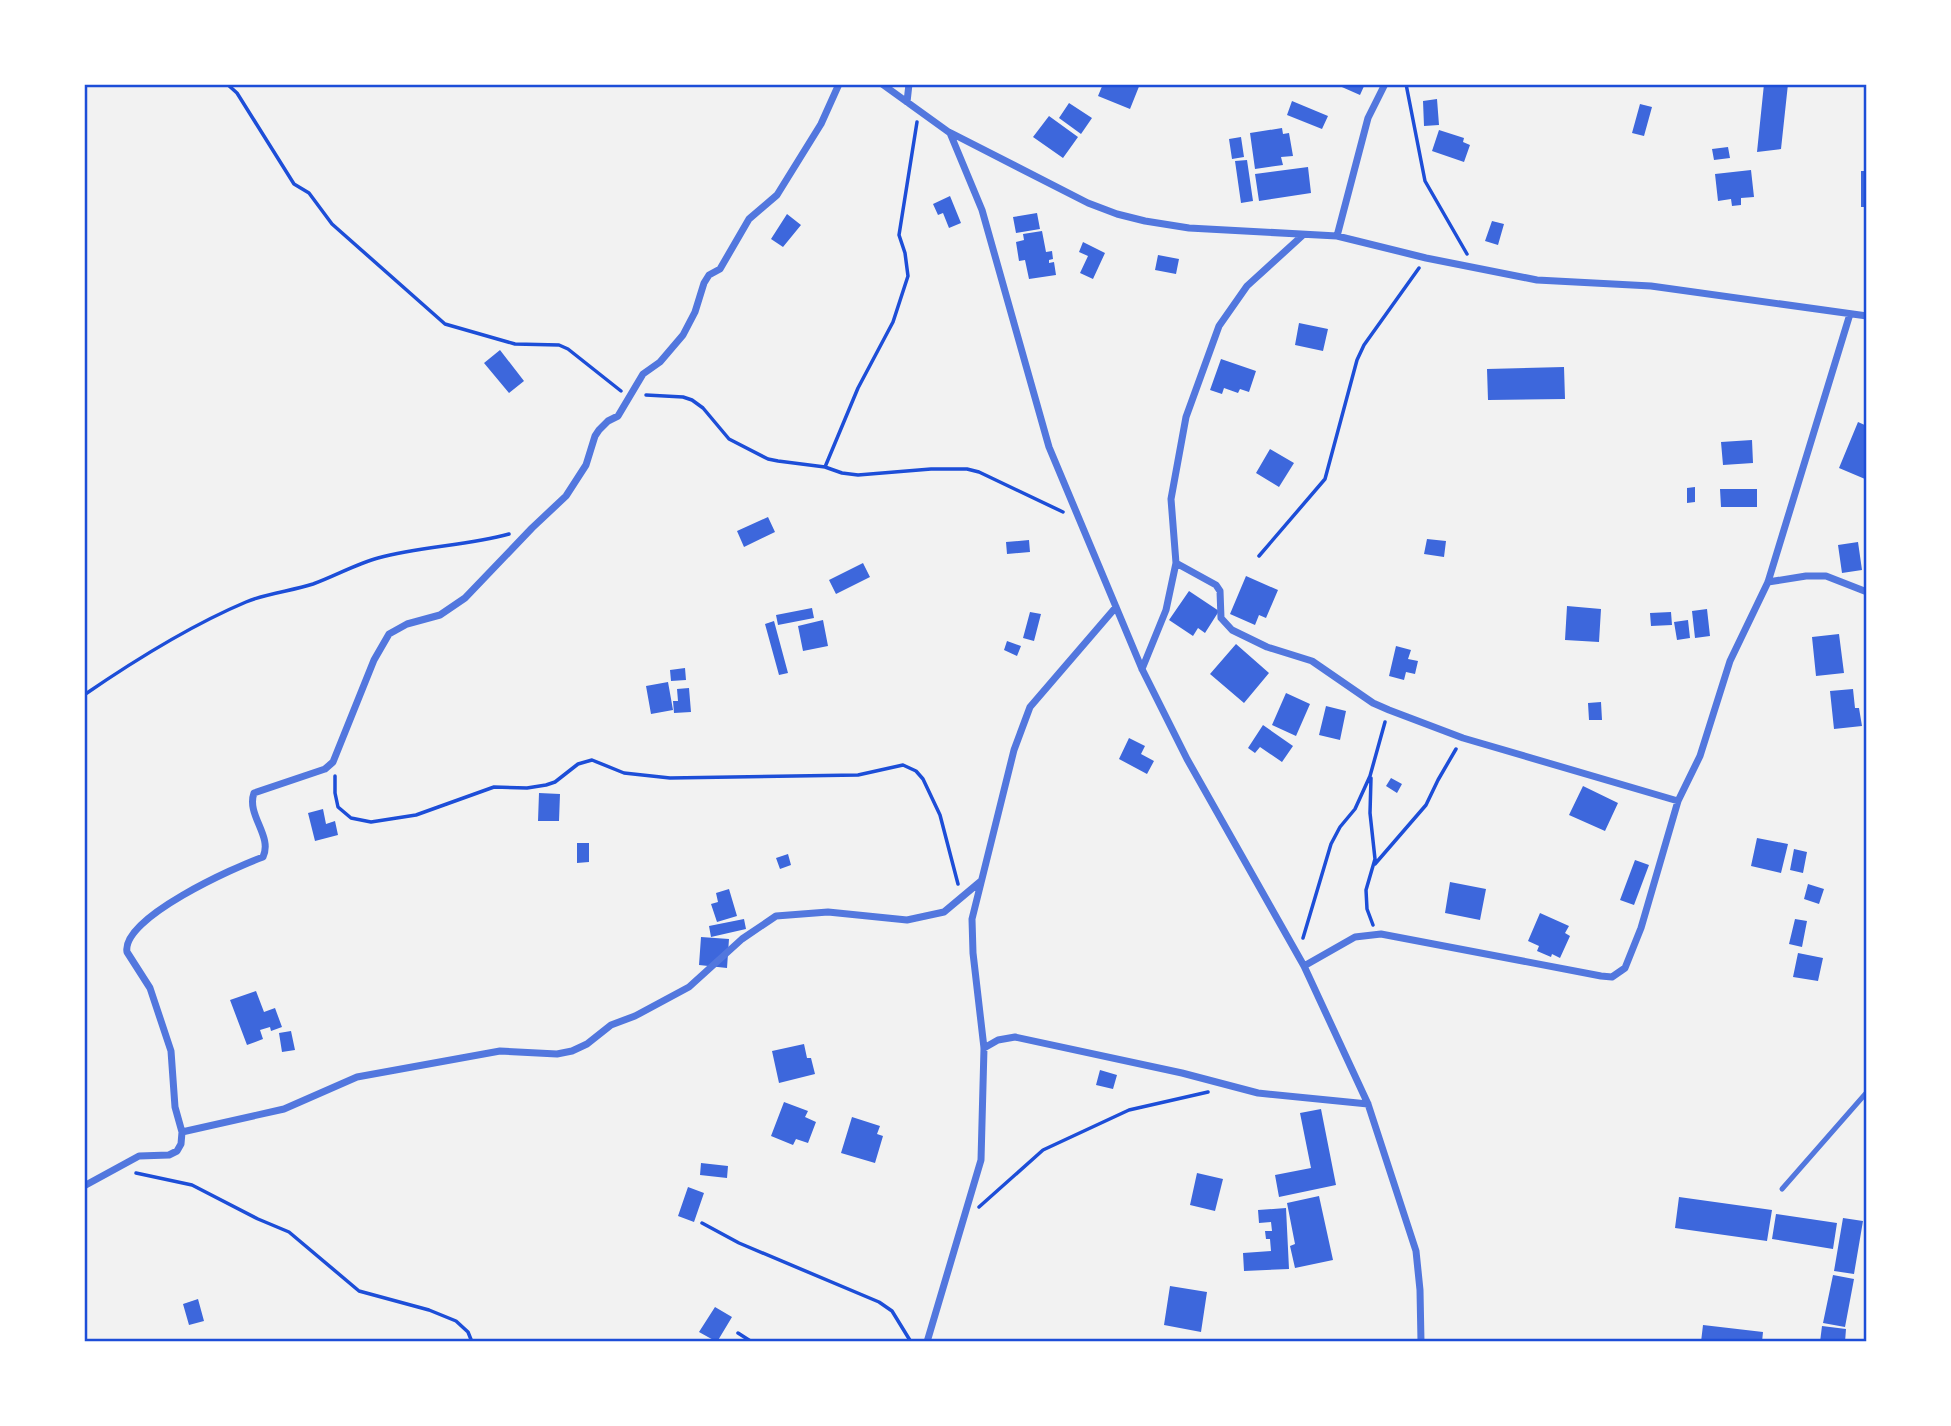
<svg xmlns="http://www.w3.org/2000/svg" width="1951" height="1426" font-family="'Roboto Condensed',sans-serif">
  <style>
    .building { fill: #3d67dc }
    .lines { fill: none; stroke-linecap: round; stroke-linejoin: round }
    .path { stroke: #1d4ed8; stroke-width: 3.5 }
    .service { stroke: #5277de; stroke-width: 5 }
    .minor { stroke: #5277de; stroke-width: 7 }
    .neatline { fill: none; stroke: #1d4ed8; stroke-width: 2.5 }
  </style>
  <rect width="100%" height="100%" fill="#f2f2f2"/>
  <path class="building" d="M1103,84H1140L1130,109L1098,96Z
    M1335,84H1365L1360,95Z
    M1764,84H1788L1781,149L1757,152Z
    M1437,99L1439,125L1424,126L1423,101Z
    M1292,101L1328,116L1322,129L1287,115Z
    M1069,103L1092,118L1081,134L1059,118Z
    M1640,104L1652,107L1644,136L1632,133Z
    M1049,116L1078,137L1063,158L1033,137Z
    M1282,128L1283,134L1289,133L1293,156L1281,157L1283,165L1255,169L1250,133Z
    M1439,130L1464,138L1463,142L1470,145L1464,162L1432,151Z
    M1241,137L1244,157L1232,159L1229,139Z
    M1728,147L1730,158L1714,160L1712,149Z
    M1247,160L1253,201L1241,203L1235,161Z
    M1308,167L1311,193L1259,201L1255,174Z
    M1751,170L1754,197L1741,198V205L1732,206L1731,199L1718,201L1715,174Z
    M1861,171H1867V207H1861Z
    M950,196L961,223L949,228L943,213L938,215L933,204Z
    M1037,213L1040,229L1016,233L1013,217Z
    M787,214L801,225L783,247L771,239Z
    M1492,221L1504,224L1498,245L1485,241Z
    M1042,231L1046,252L1052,251L1053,259L1049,260V263L1054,262L1056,275L1029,279L1025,260L1019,261L1016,242L1024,240L1023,234Z
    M1083,242L1105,253L1093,279L1080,273L1088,256L1079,252Z
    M1158,255L1179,259L1176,274L1155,270Z
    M1299,323L1328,329L1323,351L1295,345Z
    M500,350L524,381L509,393L484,363Z
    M1221,359L1256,371L1249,392L1240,389L1238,393L1224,388L1222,394L1210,390Z
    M1564,367L1565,399L1488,400L1487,369Z
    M1858,422L1867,426L1865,479L1839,468Z
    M1752,440L1753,463L1723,465L1721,442Z
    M1270,449L1294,463L1279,487L1256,473Z
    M1695,487V502L1687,503V488Z
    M1720,489H1757V507H1721Z
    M768,517L775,532L744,547L737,531Z
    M1427,539L1446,541L1444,557L1424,554Z
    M1029,540L1030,552L1007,554L1006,542Z
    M1858,542L1862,570L1842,573L1838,545Z
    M863,563L870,577L836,594L829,580Z
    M1246,576L1278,590L1266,618L1259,615L1255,625L1230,614Z
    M1189,591L1219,611L1205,633L1198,628L1193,636L1169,620Z
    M1567,606L1601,609L1599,642L1565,640Z
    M812,608L814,618L778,625L776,615Z
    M1707,609L1710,636L1695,638L1692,611Z
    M1030,612L1041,614L1034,641L1023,638Z
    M1671,612L1672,625L1651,626L1650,613Z
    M823,620L828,646L803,651L798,626Z
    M1688,620L1690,638L1677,640L1674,622Z
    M774,621L788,673L779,675L765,624Z
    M1839,634L1844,673L1816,676L1812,637Z
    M1007,641L1021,646L1017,656L1004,650Z
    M1236,644L1269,673L1244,703L1210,674Z
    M1396,646L1411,650L1408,659L1418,661L1415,674L1406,672L1404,680L1389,676Z
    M685,668L686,680L671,681L670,670Z
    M668,682L673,710L651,714L646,686Z
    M689,688L691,712L674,713L673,701H678L677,689Z
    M1853,689L1855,708H1859L1862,726L1834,729L1830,691Z
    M1286,693L1310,704L1296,736L1272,725Z
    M1601,702L1602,720H1589L1588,703Z
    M1326,706L1346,711L1340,740L1319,735Z
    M1263,725L1293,746L1282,762L1260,747L1255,753L1248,748Z
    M1129,738L1145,746L1141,754L1154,761L1147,774L1119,759Z
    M1391,778L1402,784L1397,793L1386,786Z
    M1583,786L1618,803L1605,831L1569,815Z
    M539,793L560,794L559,821H538Z
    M323,809L326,824L335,821L338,835L315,841L308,813Z
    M1757,838L1788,844L1781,873L1751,866Z
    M577,843H589V862L577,863Z
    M1794,849L1807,852L1803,873L1790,870Z
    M788,854L791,865L780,869L776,858Z
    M1635,860L1649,865L1634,905L1620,900Z
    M1450,882L1486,889L1480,920L1445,913Z
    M1808,884L1824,889L1819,904L1804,899Z
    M729,889L737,916L717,922L711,904L718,902L716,893Z
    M1540,913L1569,926L1565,933L1570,936L1560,958L1552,954L1551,957L1537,951L1539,946L1528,941Z
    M744,919L746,929L711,937L709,926Z
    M1795,919L1807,921L1802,947L1789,944Z
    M701,937L729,939L727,968L699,965Z
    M1798,953L1823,958L1818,981L1793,977Z
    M256,991L264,1012L275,1008L282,1027L271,1031L270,1027L260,1030L263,1039L247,1045L230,1000Z
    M291,1031L295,1050L282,1052L279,1033Z
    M804,1044L807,1058H811L815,1074L779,1083L772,1051Z
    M1100,1070L1117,1075L1113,1089L1096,1085Z
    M784,1102L808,1111L805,1117L816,1122L808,1143L796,1139L793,1145L771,1136Z
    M1321,1109L1336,1185L1279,1197L1275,1175L1311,1168L1300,1113Z
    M852,1117L880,1126L877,1134L883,1136L875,1163L841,1153Z
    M701,1163L728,1166L727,1178L700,1175Z
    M1197,1173L1223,1179L1215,1211L1190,1205Z
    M688,1187L704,1193L694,1222L678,1216Z
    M1319,1196L1333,1260L1295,1268L1290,1246L1295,1244L1287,1203Z
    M1679,1197L1772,1210L1767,1241L1675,1228Z
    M1286,1208L1289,1269L1244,1271L1243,1253L1271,1251L1270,1239H1266L1265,1231H1272L1271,1222L1259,1223L1258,1210Z
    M1776,1214L1837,1223L1833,1249L1772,1239Z
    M1843,1218L1863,1221L1854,1274L1834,1271Z
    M1833,1275L1854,1279L1845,1327L1823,1323Z
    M1170,1286L1207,1292L1201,1332L1164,1325Z
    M198,1299L204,1321L189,1325L183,1304Z
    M715,1307L732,1317L717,1342L699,1332Z
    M1703,1325L1763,1332L1762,1342H1701Z
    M1822,1326L1846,1329L1845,1342H1820Z"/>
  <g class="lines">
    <path class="path" d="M227,84L237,93L294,184L309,193L332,224L445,324L515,344L559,345L568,349L621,391
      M1406,84L1425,181L1467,254
      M646,395L683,397L692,400L703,408L729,439L768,459L778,461L825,467L842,473L858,475L931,469H967L979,472L1063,512
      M825,467L858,388L893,322L908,276L905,253L899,235L917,122
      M1259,556L1325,479L1357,360L1364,345L1419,268
      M84,695C135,660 189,626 246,602C267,593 292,591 313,584C335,576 356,564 378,558C421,546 466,546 509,534
      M335,776V793L338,807L351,818L371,822L416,815L494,787L527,788L546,785L555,782L578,764L592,760L624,773L670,778L858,775L903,765L916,771L923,779L940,815L958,884
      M1371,778L1370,813L1375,859L1366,890L1367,909L1373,925
      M1375,864L1426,805L1438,780L1456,749
      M1303,938L1331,844L1340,827L1355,809L1370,776L1385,722
      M136,1173L192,1185L258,1219L289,1232L359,1291L429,1310L456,1321L468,1332L472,1342
      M979,1207L1043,1150L1129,1110L1208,1092
      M702,1223L739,1243L879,1302L892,1311L911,1342
      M738,1333L752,1342"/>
    <path class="service" d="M1782,1189L1867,1092"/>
    <path class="minor" d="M882,84L950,133L982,210L1049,447L1142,669L1187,759L1304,966L1368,1104L1416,1251L1420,1290L1421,1342
      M907,102L909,84
      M951,133L1088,203L1117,214L1145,221L1189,228L1337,236L1426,258L1537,280L1651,286L1867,316
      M1337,236L1368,118L1385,84
      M1176,563L1216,585L1220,591L1221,618L1232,630L1267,647L1312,661L1373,703L1389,710L1463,738L1678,801
      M1768,582L1806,576H1826L1867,592
      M1142,669L1166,610L1176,563L1171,499L1186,417L1219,326L1247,286L1303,235
      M1304,966L1355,937L1381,934L1601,976L1612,977L1625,968L1641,928L1678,801L1700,756L1730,661L1768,582L1850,314
      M984,1048L998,1040L1015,1037L1182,1073L1258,1093L1368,1104
      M182,1132L284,1109L357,1077L500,1051L557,1054L572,1051L587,1044L611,1025L635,1016L689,987L742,939L776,916L828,912L907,920L944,912L981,881
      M84,1186L139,1156L169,1155L177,1151L181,1144L182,1132L175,1107L171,1051L150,988L127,952C121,918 235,867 263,857C273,836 246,815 254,793L325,769L333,762L374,660L389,634L407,624L440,615L465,598L532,528L566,496L586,465L595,436L599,430L608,421L618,416L643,374L660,362L683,335L695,312L704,283L709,275L720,269L749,219L777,195L821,124L839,84
      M927,1342L981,1160L984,1048L973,953L972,919L1014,750L1030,707L1116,607"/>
  </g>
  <rect width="1951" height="1426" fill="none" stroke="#ffffff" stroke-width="172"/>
  <rect x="86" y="86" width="1779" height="1254" class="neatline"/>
</svg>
